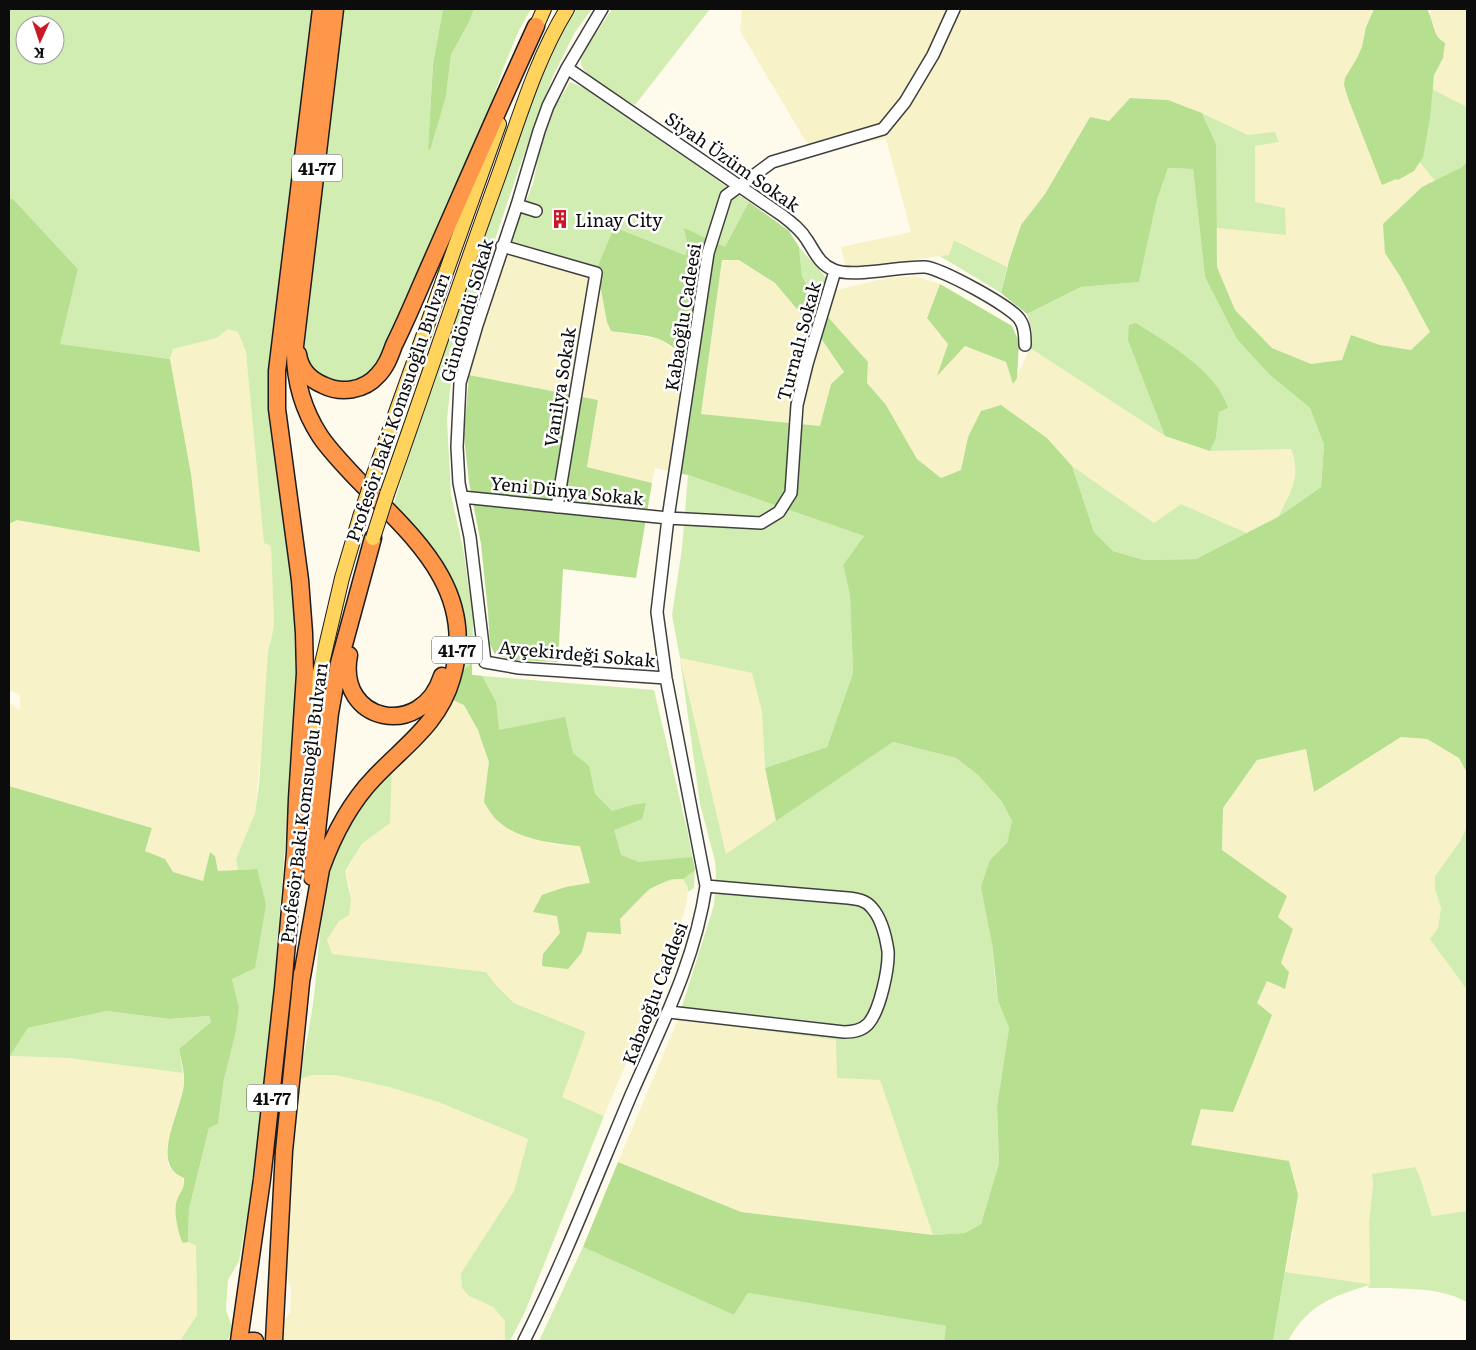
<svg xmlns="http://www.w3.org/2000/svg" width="1476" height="1350" font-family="Literata,serif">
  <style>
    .farmland { fill: #f8f2c9 }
    .green { fill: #d2edb2; fill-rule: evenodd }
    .forest { fill: #b6df90; fill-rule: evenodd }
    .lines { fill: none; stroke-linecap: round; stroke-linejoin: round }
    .minor-casing { stroke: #3f3f3f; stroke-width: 14 }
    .major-casing { stroke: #1d1d1d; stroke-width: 16 }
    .highway-casing { stroke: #1d1d1d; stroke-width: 19 }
    .minor { stroke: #fff; stroke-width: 11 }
    .major { stroke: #ffd35c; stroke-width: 14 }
    .highway { stroke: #ff974a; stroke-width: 16 }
    .major-bridge-casing { stroke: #1d1d1d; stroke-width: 16; stroke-linecap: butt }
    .major-bridge { stroke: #ffd35c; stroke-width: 14 }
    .labels { text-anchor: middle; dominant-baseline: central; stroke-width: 5; stroke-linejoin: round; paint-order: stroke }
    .shield { fill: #fff; stroke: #555; stroke-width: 1 }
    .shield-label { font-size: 16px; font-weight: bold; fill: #0c0c0c }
    .street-label { font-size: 18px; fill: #0c0c0c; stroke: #fff }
    .poi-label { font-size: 18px; fill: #0c0c0c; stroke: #fff; text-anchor: start }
  </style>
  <rect width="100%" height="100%" fill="#fffbec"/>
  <path class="farmland" d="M742,9H1374L1366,27L1365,40L1349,101L1382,184L1417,159L1435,181L1422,187L1385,253L1401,278L1431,332L1411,350L1380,345L1351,335L1342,361L1311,364L1272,348L1235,310L1217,267L1216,228L1286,235L1255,202V146L1279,142L1276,133L1248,135L1202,113L1168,100L1130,98L1109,121L1090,117L1045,194L1021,225L1007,267L955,240L949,255L846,269L841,247L911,232L886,139L813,150L803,137L740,31Z
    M1432,9H1467V107L1432,89L1435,70L1429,34L1430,14Z
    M509,243L597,268L611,331L660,339L684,357L691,376L688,412L668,471L655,468L652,483L587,467L598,400L469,375L480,333Z
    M722,260H739L775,283L818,334L844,372L831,384L820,426L701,414Z
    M915,276L940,284L927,317L948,344L937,375L965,346L1006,362L1013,384L1030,348L1165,436L1210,451L1291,449L1296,461L1294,484L1278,517L1247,533L1181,504L1154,523L1072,466L1047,438L968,437L961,470L941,478L917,459L886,405L867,383L868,362L824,313L837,290L886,278Z
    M228,329L238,332L246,352L271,546L274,626L268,652L266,700L255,813L236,859L238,870L218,871L215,856L210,853L203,881L173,872L165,859L145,851L152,828L9,786V703L20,710V695L9,690V524L17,520L191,474L170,359L173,349L217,338Z
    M680,658L752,673L762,712L765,768L776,821L726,854Z
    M451,699L464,705L478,730L489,762L484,802L515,832L551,844L580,846L590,884L566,887L533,911L557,916L560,933L544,954L582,952L587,932L620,919L649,889L671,879H683L688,888L686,906L670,959L604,1116L561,1097L586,1032L514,1003L496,985L486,972L332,954L327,940L339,921L350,889L345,872L362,844L390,823L392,768Z
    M1401,737L1427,739L1459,758L1466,771L1467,825L1461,840L1435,876V889L1441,908L1438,928L1431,939L1467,990V1211L1432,1216L1421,1180L1372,1174L1373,1184L1369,1223L1370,1284L1285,1272L1293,1232L1191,1146L1201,1109L1257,1003L1267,981L1285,989L1281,964L1293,929L1278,917L1286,896L1222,850L1223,808L1257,760L1306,749L1314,791Z
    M678,1019L837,1040L880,1080L933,1235L741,1212L618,1162Z
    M9,1056L68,1058L183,1073L184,1081L181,1103L167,1146L168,1164L175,1174L183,1178L185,1187L176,1202L183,1243L188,1242L196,1246L197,1315L180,1341H9Z
    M311,1075H335L389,1087L438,1102L528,1139L514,1191L461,1273L469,1296L493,1307L505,1321V1341H279L280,1325L290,1313L291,1299V1288L284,1272L289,1170L298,1080Z"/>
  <path class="green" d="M9,9H312L270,359L269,395L295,609L298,653L297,698L272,1010L260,1125L253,1182L239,1261L228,1280L226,1310L231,1324V1333L227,1341H180L197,1315L196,1246L188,1242L189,1209L209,1128L218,1124L224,1079L239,1007L232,979L257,869L238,870L236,859L255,813L259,784L268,652L274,626L271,546L264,543L246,352L238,332L228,329L217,338L173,349L170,359L59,344L78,269L13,199L9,198ZM25,25H55V55H25Z
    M341,9H443L433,64L428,149L446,96L451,55L469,22L474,9H531L519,30L503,69L485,121L377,364L367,377L355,383L325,382L304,358L302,339Z
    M573,9H592L575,32L553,76L522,160L476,295L457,357L450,389L447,420L451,495L463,548L473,617L472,675L654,690L687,829L695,870L694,888L688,892V888L683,879C654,879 638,898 620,919L621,934L587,932L582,952L568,969L542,966L543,954L560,933L557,916L533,912L542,895L566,887L590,883L580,846C555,844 517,839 498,821C492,816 488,808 484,802L489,762L478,730L464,705L451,699L462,619L393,506L420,419L509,160L544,67Z
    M612,9H710L635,105C622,97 585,79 581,64C581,62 581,58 581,56Z
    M570,82L584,88L749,202L725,248L688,247L685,255L614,227L597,268L509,243L533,184L539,153L552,112Z
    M1432,89L1467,107V161L1462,167L1435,181L1417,159L1424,145Z
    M1202,113L1248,135L1275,132L1279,142L1255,146V202L1285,208L1286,235L1216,228V144Z
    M1168,168L1193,169L1205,277L1270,375L1310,408L1324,445L1321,487L1278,517C1290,493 1302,476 1291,449L1210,451L1216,438L1219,412L1150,395L1165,436L1030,348L1032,332L1027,314L1081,287L1139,282L1157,200Z
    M954,240L1007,267L1001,293L940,256L949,255Z
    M799,247L837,290L824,313L819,307L802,276Z
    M1072,466L1154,523L1181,504L1247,533L1196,559L1144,560L1113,551L1094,532Z
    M688,475L864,536L843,565L850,595L853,673L827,747L765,768L762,712L752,673L680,658L726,854L893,742L956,758L978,775L1002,802L1012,821L1007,844L990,860L992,943L995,977L998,1001L1009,1028L997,1106L999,1163L981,1224L965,1233L933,1235L880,1080L837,1078L836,1040L678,1019L714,905L716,873L715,861L700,804L680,658L672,615L682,548Z
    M392,768L390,823L362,844L345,871L351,900L349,915L339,921L327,940L332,954L486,972L496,985L514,1003L586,1032L562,1097L604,1116L524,1314L510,1341H505V1321L493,1307L469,1296L462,1288L461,1273L514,1191L528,1139L438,1102L389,1087L335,1075H312L298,1080C305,1049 312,1018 315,987C323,914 320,862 364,799C372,788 383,778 392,768Z
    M1467,825V990L1430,939L1438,928L1441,908L1435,889V876L1461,840Z
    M107,1011L169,1019L209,1016L211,1022L179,1049L183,1073L68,1058L10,1056L28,1028Z
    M1415,1167L1421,1180L1432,1216L1467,1211V1302C1437,1286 1402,1289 1368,1288L1369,1285C1332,1297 1308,1304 1288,1341H1273L1285,1272L1370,1284L1369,1223L1373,1184L1372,1174Z
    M583,1247L734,1315L748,1293L946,1326L944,1341H539Z"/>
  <path class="forest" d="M443,9H474L469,22L451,55L446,96L430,150L428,149L433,64Z
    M1374,9H1427C1434,21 1432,36 1445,43L1443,58L1434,75L1430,118L1423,157L1414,171L1398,180L1396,179L1382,185L1349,101L1344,85L1345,78L1357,58L1362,47L1366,27Z
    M1130,98L1168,100L1202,113L1216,144L1217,267L1235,310L1272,348L1311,364L1342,360L1351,335L1380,345L1411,350L1430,332L1401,278L1385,253L1383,224L1422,187L1462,167L1467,161V777L1466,771L1459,758L1427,739L1401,737L1314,792L1306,749L1257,760L1223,808L1222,850L1287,896L1278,917L1293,929L1281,963L1289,972L1285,989L1267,981L1257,1003L1272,1015L1233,1112L1201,1109L1191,1145L1289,1161L1298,1195L1273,1341H944L946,1326L748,1293L734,1315L583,1247L618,1162L741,1212L933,1235L965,1233L981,1224L999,1163L997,1106L1009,1028L998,1001L992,943L981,887L990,860L1007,843L1012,821L1002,802L978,775L956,758L893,742L776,821L765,768L827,747L853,673L850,595L843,565L864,536L688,475L668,471C682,430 714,365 661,340C652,335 623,333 611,331L607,322L597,268L614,227L685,255L688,247L684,228L725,247L749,202L789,231L799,247L802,276L819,307L868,362L867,383L886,405L917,459L941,478L961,470L968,437L981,411L1001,405L1047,438L1072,466L1094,532L1113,551L1144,560L1196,559L1278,517L1321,487L1324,445L1310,408L1270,375L1237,339L1205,277L1193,169L1168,168L1157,200L1139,282L1081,287L1027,314L1001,293L1009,261L1021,225L1045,194L1090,117L1109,121ZM722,260H739L775,283L818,334L844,372L831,384L820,426L701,414Z
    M9,198L13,199L78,269L60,344L170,359L191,474L200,552L17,520L9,524Z
    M940,284L1012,326L1019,342L1017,378L1013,384L1006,362L965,346L937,376L948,344L927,318Z
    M1136,323C1168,344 1216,370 1228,408L1219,412L1216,438L1210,451L1165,436L1128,340L1129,325Z
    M469,375L598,400L587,467L652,483L636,578L563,569L558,662L516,660L499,656L494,653L490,644L488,612L481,544L469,482L464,436Z
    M472,663V675L482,676L496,702L499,730L565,717L573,753L589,766L595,794L612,811L632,805L646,803L642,819L614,830L621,855L639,862L692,857L695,870L683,879H671L649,889L620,919L621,934L587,932L582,952L568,969L542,966L543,954L560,933L557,916L533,912L542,895L566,887L590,883L580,846C555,844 517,839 498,821C492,816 488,808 484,802L489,762L478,730L464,705L451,699L459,674Z
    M9,786L152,828L145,851L165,859L173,872L203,881L210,852L215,856L218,871L257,869L266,905L255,968L232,979L239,1007L236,1030L224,1079L218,1124L209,1128L189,1209L188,1242L183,1243C178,1234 173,1210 177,1200C181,1190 185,1189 184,1178C148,1164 182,1112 184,1083C185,1072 181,1060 179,1049L211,1022L209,1016L169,1019L107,1011L28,1028L10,1056H9Z"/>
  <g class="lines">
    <g class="minor-casing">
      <path id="minor" d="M602,9L567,68L783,216C792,223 801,230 807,240C815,252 819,264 834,270C853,278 900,266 925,267C940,268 1013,307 1020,320C1025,327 1025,337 1025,345
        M567,68L548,106L539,131L517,205L477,325L460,383L457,447L459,483L470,537L485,662L519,668L666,678
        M517,205L536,211
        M502,246L596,273L557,507
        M462,497L668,518L761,523L779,512L791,493L797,405L807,364L835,271
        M669,1012L844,1032C853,1032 861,1031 868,1024C880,1011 889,968 888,951C886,938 881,918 872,908C866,900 857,899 848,898L706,886
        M524,1341C564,1261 596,1178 631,1095C661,1026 695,962 706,886L666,678L657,612L668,518L708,253L726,196L772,162L883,129L905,102L933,55L954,9"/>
    </g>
    <g class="major-casing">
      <path id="major" d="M532,36L544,9
        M374,474L499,124
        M387,494C424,390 459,284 497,180C518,122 535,61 567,9
        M307,760L319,676L342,578L360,517"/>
    </g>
    <g class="highway-casing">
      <path id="highway" d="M298,354C300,369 309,379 323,385C341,394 364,391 378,375C386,367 390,356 394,345C404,325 413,304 422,283C460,197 497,111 536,26
        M349,655C336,723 422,740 442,676
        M312,877L330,713L339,663L373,538
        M301,982L321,869C333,836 350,803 374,778C405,745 439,724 452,678C478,589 412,536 357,479C344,465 330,451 320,436C302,408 294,379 295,346L335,9
        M239,1341L262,1179L283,988L295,853L297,799L305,673L304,633L300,580L277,409V371L321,9
        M251,1341H255
        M274,1341L284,1151L302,973"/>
    </g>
    <use href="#minor" class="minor"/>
    <use href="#major" class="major"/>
    <use href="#highway" class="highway"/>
    <g class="major-bridge-casing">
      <path id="major-bridge" d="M360,517L374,474
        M373,538L387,494"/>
    </g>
    <use href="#major-bridge" class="major-bridge"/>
  </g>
  <defs>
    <g id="building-bare" transform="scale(1.5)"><path d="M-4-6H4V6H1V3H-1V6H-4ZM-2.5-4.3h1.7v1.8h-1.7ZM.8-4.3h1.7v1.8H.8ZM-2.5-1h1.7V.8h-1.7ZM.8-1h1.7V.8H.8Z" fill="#c91826" stroke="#fff" stroke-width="2.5" paint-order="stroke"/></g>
  </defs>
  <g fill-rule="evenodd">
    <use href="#building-bare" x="560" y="219"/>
  </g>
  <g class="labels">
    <g class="shield">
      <rect x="292" y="154.5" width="50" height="27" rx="4"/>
      <rect x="432" y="636.5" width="50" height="27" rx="4"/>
      <rect x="247" y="1084.5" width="50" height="27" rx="4"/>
    </g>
    <g class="shield-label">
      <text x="317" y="168">41-77</text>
      <text x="457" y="650">41-77</text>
      <text x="272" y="1098">41-77</text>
    </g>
    <g class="street-label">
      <text transform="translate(733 161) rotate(35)">Siyah Üzüm Sokak</text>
      <text transform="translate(466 310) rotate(-74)">Gündöndü Sokak</text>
      <text transform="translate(682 317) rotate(-81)">Kabaoğlu Cadeesi</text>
      <text transform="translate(798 341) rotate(-75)">Turnalı Sokak</text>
      <text transform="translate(559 387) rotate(-81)">Vanilya Sokak</text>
      <text transform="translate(397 407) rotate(-71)">Profesör Baki Komsuoğlu Bulvarı</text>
      <text transform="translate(567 490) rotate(6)">Yeni Dünya Sokak</text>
      <text transform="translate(577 653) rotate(5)">Ayçekirdeği Sokak</text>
      <text transform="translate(303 803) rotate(-83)">Profesör Baki Komsuoğlu Bulvarı</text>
      <text transform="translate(654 993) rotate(-69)">Kabaoğlu Caddesi</text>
    </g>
    <g class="poi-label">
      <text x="575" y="219">Linay City</text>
    </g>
  </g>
  <rect width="1476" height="1350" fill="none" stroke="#0c0c0c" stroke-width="20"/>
  <g transform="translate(40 40) rotate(183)"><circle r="24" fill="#ffffff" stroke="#9e9e9e"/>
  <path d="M0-4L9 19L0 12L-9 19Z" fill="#c91826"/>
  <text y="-8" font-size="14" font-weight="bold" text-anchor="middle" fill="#0c0c0c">K</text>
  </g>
</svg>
